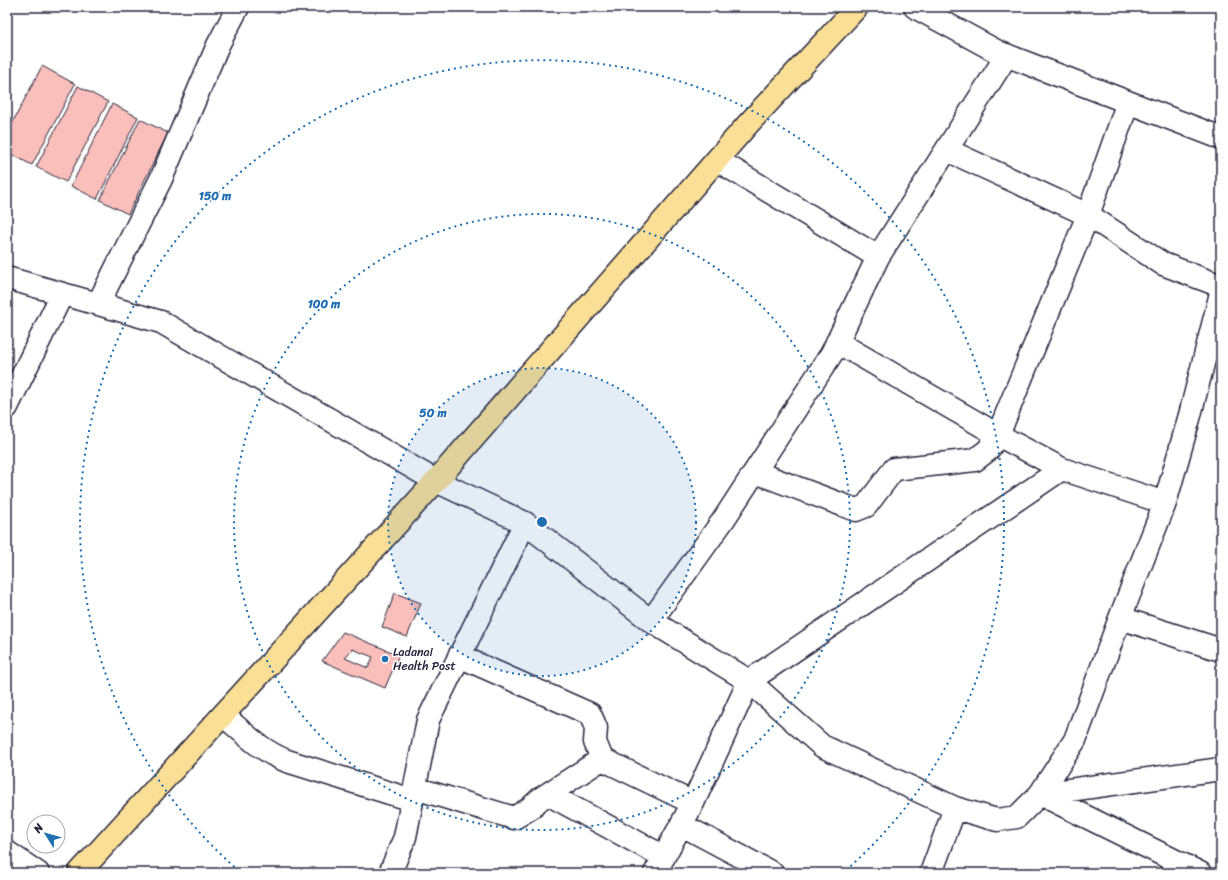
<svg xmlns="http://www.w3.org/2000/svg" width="1228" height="880" font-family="Sriracha,sans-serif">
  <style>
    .building { fill: #fbbfbb; stroke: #22223b; fill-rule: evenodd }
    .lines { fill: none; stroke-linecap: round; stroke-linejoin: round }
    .street-casing { stroke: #22223b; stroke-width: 25 }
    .primary-casing { stroke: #22223b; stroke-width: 25 }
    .street { stroke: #fff; stroke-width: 22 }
    .primary { stroke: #fbdf96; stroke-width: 22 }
    .ring { fill: none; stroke: #1f6fb2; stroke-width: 2; stroke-dasharray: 2 4 }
    .poi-dot { fill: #1f6fb2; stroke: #fff; stroke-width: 1.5 }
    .labels { text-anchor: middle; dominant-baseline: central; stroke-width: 3; stroke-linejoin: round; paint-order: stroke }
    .poi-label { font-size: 12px; fill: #22223b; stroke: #fff; text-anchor: start }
    .centre { fill: #1f6fb2; stroke: #fff; stroke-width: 2 }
    .ring-label { font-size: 12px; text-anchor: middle; font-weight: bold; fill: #1f6fb2; stroke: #fff; stroke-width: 3; stroke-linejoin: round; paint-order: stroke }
  </style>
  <rect width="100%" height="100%" fill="#fff"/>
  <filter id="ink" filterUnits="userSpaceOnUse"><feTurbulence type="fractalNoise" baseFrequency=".025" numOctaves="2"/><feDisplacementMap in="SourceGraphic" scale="8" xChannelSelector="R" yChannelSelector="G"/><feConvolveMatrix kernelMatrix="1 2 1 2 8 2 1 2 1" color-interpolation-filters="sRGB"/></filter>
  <g filter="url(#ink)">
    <path class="building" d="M42,66L75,84L32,165L7,152V133Z
      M78,86L108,102L66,182L36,167Z
      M112,104L138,117L97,199L71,186Z
      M140,119L168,133L128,214L100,200Z
      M395,593L421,603L407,637L382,627Z
      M343,632L399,655L385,688L322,661ZM352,649L373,657L368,668L345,658Z"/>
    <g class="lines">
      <g class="street-casing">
        <path id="street" d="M915,7L998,52L1221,138
          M947,150L1088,215L1163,264L1221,286
          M717,160L878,257
          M7,278L161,322L436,481L525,523L651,621L749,681L822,746L955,808L997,820L1017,817L1040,794L1075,740L1120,618L1165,503L1190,415L1221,293
          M98,304L161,179L218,45L238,7
          M837,342L998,435L1062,469L1165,503
          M7,407L62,294
          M755,472L856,510L866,506L894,469L975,460L988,450L998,435L1088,215L1128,102
          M1120,618L1221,650
          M651,621L724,519L832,353L878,257L1007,55
          M459,656L590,714L596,728L595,742L602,759L693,803
          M223,715C244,733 261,751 287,761L412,800
          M415,788L514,818L529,809L540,799L602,759
          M548,794L664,857
          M1040,794L1221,769
          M1040,794L1200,873
          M682,825L772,873
          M7,852L38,873
          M390,873L405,837L428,720L525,523
          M655,873L693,803L749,681L1062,469
          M931,873L955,808"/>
      </g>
      <g class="primary-casing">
        <path id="primary" d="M79,873L436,481L748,124L857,7"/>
      </g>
      <use href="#street" class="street"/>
      <use href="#primary" class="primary"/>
    </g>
  </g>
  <circle cx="542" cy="522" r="154" fill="#1f6fb2" fill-opacity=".12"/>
  <g class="ring">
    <circle cx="542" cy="522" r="154"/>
    <circle cx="542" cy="522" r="308"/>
    <path d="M239 871A462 462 0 1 1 845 871"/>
  </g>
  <circle class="poi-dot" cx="385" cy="659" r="4"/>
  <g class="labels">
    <g class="poi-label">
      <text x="393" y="652">Ladanai<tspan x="393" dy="14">Health Post</tspan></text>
    </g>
  </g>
  <circle cx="542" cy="522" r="6" class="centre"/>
  <g class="ring-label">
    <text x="215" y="200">150 m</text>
    <text x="324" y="308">100 m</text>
    <text x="433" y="417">50 m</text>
  </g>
  <rect width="1228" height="880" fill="none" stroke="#fff" stroke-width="24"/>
  <rect x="12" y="12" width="1204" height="856" fill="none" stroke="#22223b" stroke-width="1.5" filter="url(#ink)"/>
  <g transform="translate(46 834) rotate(307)"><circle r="19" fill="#ffffff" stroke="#a7a7b1"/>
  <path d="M0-3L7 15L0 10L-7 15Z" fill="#1f6fb2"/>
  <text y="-6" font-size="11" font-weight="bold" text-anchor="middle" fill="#22223b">N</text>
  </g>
</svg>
